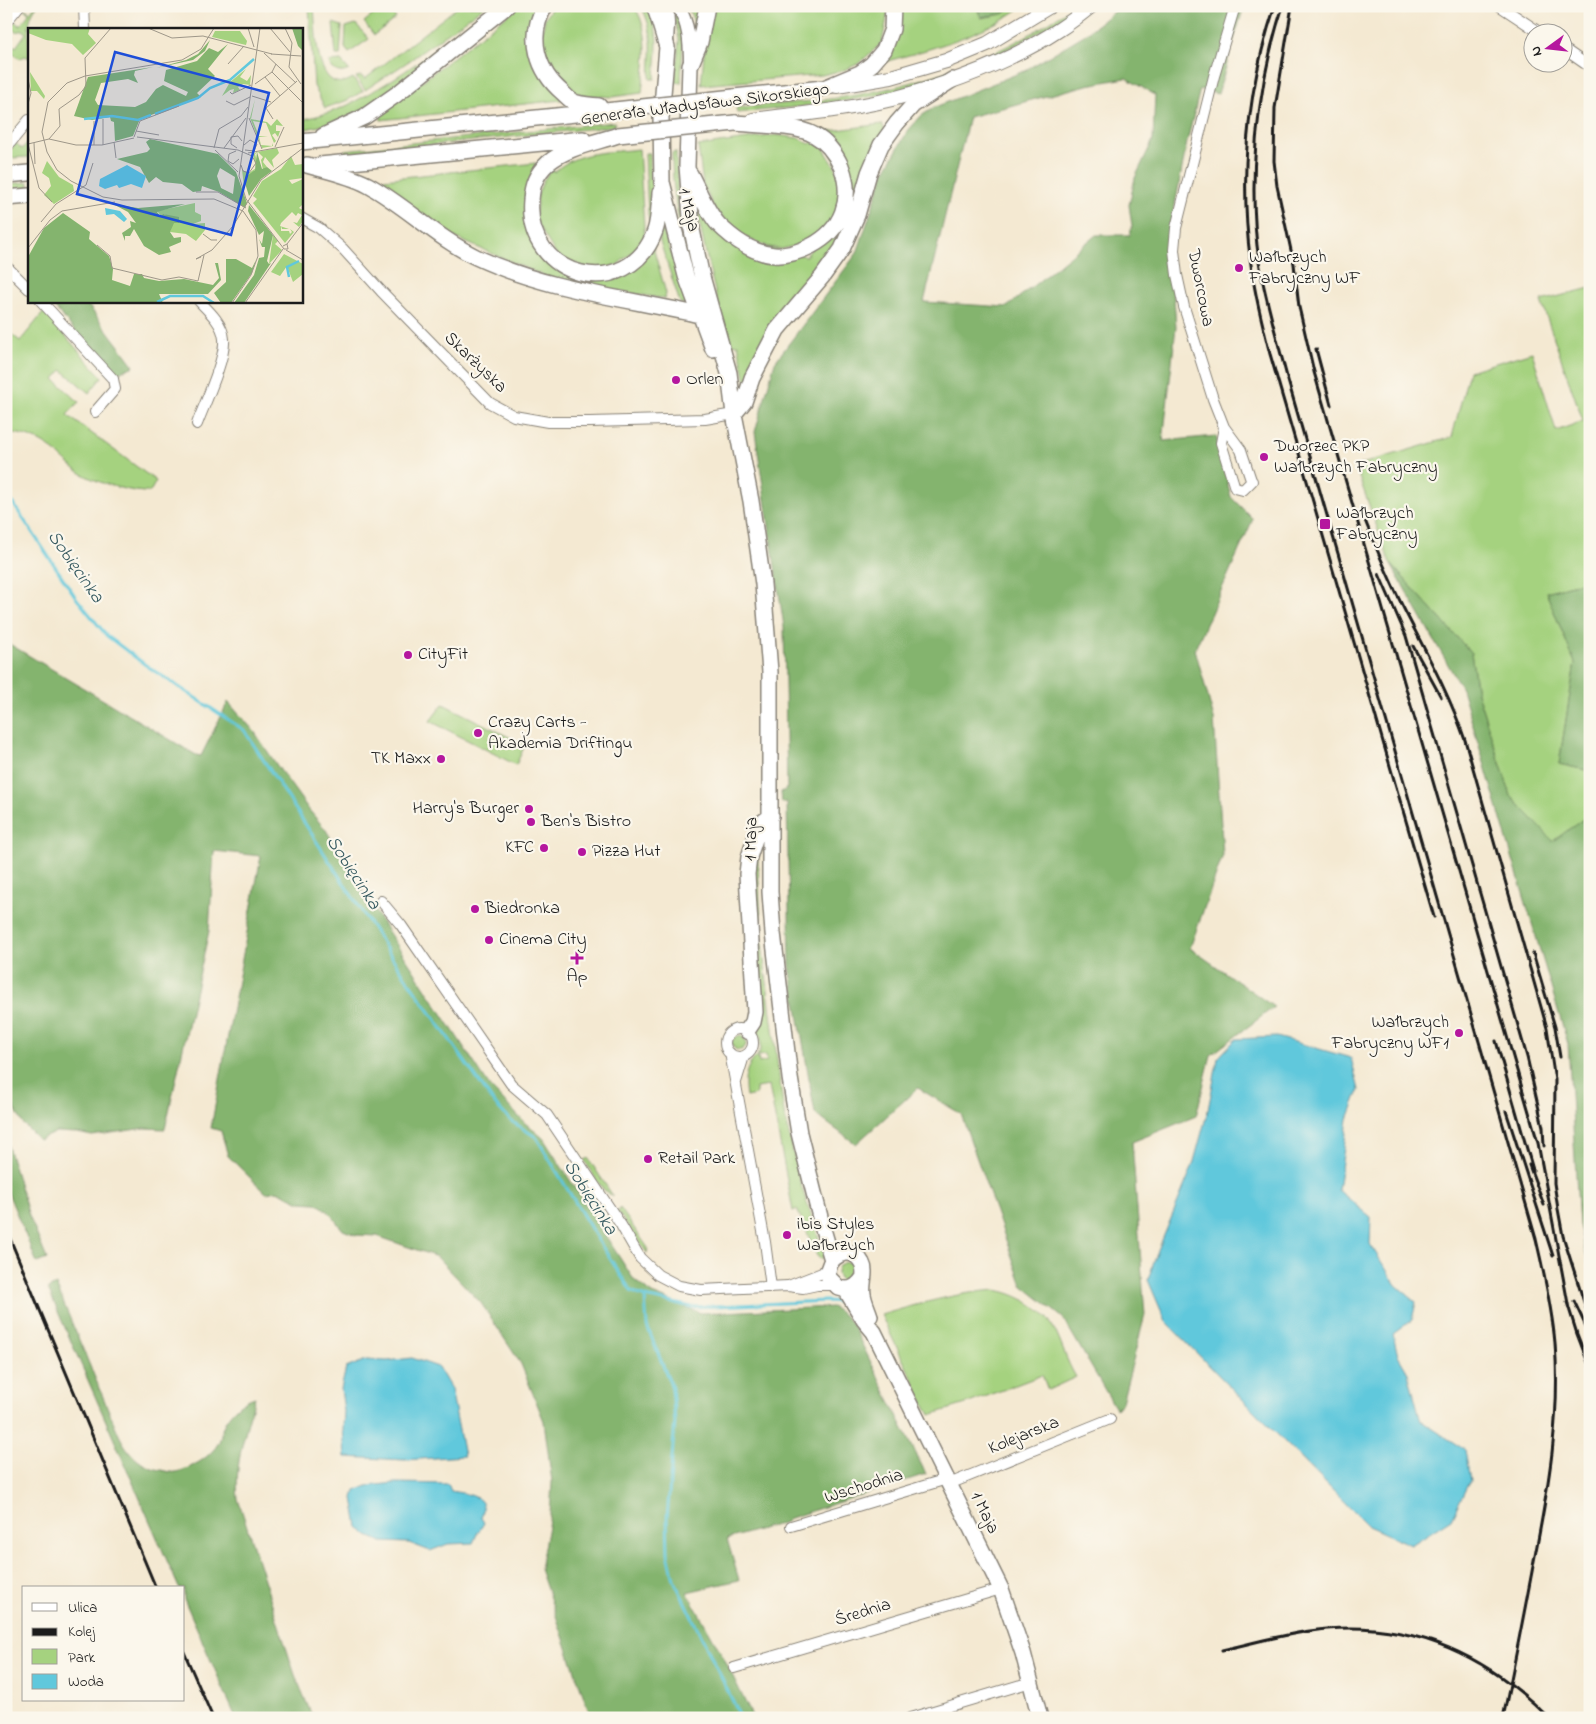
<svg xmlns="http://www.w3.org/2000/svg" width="1596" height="1724" font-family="'Indie Flower',sans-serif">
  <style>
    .green { fill: #a5d27f; stroke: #60774e }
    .forest { fill: #84b46e; stroke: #506845; fill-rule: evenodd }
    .water { fill: #60c8dc; stroke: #3e727c }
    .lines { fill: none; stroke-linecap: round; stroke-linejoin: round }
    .stream { stroke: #60c8dc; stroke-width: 3 }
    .minor-casing { stroke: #888277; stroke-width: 12 }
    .tertiary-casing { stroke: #888277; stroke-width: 15 }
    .secondary-casing { stroke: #888277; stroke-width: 16 }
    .primary-casing { stroke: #888277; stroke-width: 18 }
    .minor { stroke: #fff; stroke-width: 10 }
    .tertiary { stroke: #fff; stroke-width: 12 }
    .secondary { stroke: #fff; stroke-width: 14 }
    .primary { stroke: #fff; stroke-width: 15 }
    .rail { stroke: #1c1c1c; stroke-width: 3 }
    .primary-bridge-casing { stroke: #888277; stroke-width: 18; stroke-linecap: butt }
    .primary-bridge { stroke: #fff; stroke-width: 15 }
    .poi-dot { fill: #b5179e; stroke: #fbf7ec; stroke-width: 2 }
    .labels { text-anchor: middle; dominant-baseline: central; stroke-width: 4.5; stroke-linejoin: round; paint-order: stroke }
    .street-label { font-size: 18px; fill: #1c1c1c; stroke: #fbf7ec }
    .poi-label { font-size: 18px; fill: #1c1c1c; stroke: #fbf7ec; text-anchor: start }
    .water-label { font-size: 19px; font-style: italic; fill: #34585f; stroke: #fbf7ec }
    .inset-river { fill: none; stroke: #60c8dc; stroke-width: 2.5 }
    .inset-road { fill: none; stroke: #9e9789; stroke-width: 1 }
    .view { fill: #1d4ed8; fill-opacity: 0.15; stroke: #1d4ed8; stroke-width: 2.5 }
    .inset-edge { fill: none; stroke: #1c1c1c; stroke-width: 2.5 }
  </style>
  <rect width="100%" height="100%" fill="#fbf7ec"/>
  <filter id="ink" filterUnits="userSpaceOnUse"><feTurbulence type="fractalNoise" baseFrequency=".02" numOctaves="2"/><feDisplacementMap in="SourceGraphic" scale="10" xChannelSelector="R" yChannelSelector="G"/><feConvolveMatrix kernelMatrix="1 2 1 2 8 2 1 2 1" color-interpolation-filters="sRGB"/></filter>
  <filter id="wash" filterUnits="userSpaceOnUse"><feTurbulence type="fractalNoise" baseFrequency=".0096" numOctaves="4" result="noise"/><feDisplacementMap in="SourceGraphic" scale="20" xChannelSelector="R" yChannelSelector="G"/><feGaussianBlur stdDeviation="1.12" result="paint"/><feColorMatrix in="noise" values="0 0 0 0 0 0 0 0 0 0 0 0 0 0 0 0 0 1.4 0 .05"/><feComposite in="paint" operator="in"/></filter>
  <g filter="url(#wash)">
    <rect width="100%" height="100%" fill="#f4e9d2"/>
    <path class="green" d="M35,6H37C25,20 29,40 29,58L25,56L20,59L6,47V35L13,37L9,43L16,47L26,33L22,30C18,32 15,32 12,29V25L14,21L20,26L29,14L24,8L30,12Z
      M309,6H314C316,27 314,101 353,78L363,91L348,100L325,108L314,86Z
      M384,6H387L396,18L374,35L364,22Z
      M459,6H485L409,61L365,90L356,77L361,76L365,79Z
      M493,6H500L364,109L334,123L301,130V120C317,116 334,112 348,105C400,79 447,41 493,6Z
      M519,6H541L533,24L561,100L381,120L380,114Z
      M553,6H634C652,34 645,62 642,93L612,97L585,95L570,91L556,81L540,46L545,18Z
      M641,6H646C662,28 656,54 655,79H650C651,51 655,32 641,6Z
      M687,6H701L695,30L693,19Z
      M712,6H887L888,13L882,43L858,64L844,70L822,75L701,85L706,34Z
      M898,6H976L981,18L1003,14L1016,6H1023C986,34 925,51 880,63Z
      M1073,6H1080C1017,49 948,82 873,96C828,105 782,108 737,113L736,108C777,104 817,102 857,95C933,81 1010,53 1073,6Z
      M672,7L682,23L683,44L681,83L675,82L679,39Z
      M333,23L342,26L340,55H336Z
      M356,24L369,39L349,53L345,48L346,27Z
      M341,61L349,70C340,75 332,71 329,62Z
      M615,122V126L345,154V150Z
      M882,124L885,130L845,232L746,382L738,344L731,345C716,301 706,256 697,210H700L729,240L806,256L851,196L822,132Z
      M776,135L798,138L810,144L813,141L823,147L840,175L839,206L832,222L806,243L782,249L769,247L751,240L739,233L715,210L703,185L698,146Z
      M29,141V157L11,158L7,154L16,143L22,149Z
      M639,149L645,242L617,265L592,270L557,256L535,220L538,194L543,181L551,169L554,172C578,150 608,153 639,149Z
      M676,152L679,211L691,264L690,266C679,228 672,192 672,153Z
      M645,153H650L653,221L651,231L648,215Z
      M536,163C520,199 519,246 557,269C566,275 577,280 589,280C596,280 644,252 653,247L666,293L665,299L551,279L449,235L377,187L384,179Z
      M29,182V187L6,190V184Z
      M663,230L690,306L680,303L660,242L659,235Z
      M1590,288V580L1546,592L1575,663L1559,764L1590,771V814L1553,842L1511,796L1477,693L1471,653L1390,563L1355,466L1452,437L1469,371L1532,352L1556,431L1583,421L1541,301Z
      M44,312L102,377L89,393L62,370L54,379L79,402L67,415L156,481L150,492C134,493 101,484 86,476C70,468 59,452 43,443C33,437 18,433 6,432V330L20,341Z
      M443,704L525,745L516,765L430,721Z
      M757,847L762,945L784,1113L800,1182L824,1254V1257L820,1259L817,1256L797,1209L793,1211L769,1086L756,1088V1095L746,1097C744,1081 744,1069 756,1057H758L759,1063L767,1061L766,1055L757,1056L761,1049V1040L758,1031L764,1019L763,1009L761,1007L751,875Z
      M732 1043a7 7 0 1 1 14 0a7 7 0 1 1-14 0Z
      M588,1158L613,1196C600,1191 592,1171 584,1160Z
      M620,1208L648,1248L647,1253L618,1212Z
      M837 1272a10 10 0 1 1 20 0a10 10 0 1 1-20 0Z
      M995,1290C1016,1293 1043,1307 1053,1327C1062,1343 1066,1361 1076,1377L1048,1390L1042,1375L966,1404L930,1415L881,1315C918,1304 956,1293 995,1290Z"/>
    <path class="forest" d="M977,6H1015L1002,14L981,17Z
      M1121,6H1244L1218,94L1200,89L1187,142L1168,242L1169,265L1174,298L1176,327L1163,441L1216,436L1231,497L1253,519L1195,649L1214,719L1223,855L1190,948L1274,1007L1211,1055L1196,1116L1132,1142L1145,1315L1122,1402L1116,1409L1063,1318L1022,1285L961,1114L918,1088L856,1144L815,1114L790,966L787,802L782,803L781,792L787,789L784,627L755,432L775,362L857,253L884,173L907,132L921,116L935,107L1024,71L1084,35ZM1126,78L1155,95L1153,140L1135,178L1129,205L1132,226L1130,235H1096L1007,307L924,302L969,117L1087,85Z
      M61,301H85L134,366L113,375L55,308Z
      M1390,563L1471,653L1477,693L1511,796L1553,841L1590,814V1270L1579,1225L1568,1044L1462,689Z
      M1590,580V771L1559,764L1575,663L1546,592Z
      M6,642L196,755L201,756L228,702L254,731L278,767L309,810L326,830L378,916L490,1087L525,1123L543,1138L634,1280L652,1294L701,1313L832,1307L845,1316L852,1324L926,1474L790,1518L786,1522L727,1539L739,1580L687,1592L724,1658L753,1718H591L540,1569L550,1515L552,1482L544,1421L521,1364L481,1303L437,1257L377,1236L356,1235L343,1230L327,1210L316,1203L300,1202L277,1191L266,1193L228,1156L221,1131L211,1128L261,856L214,851L209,931L165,1129L144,1128L92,1136L77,1133L56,1132L39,1140L23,1124L6,1093Z
      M6,1140L29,1216L47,1259L37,1263L6,1188Z
      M56,1285L119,1435C128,1453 140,1467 161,1470C166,1471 171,1473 176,1472C191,1469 212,1456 219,1442C221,1437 221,1432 223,1427C228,1413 241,1401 255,1397C246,1431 234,1463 238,1499L295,1675L313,1718H236L184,1599V1588H179L48,1289Z"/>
    <path class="water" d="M1277,1037L1351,1058L1359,1090L1348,1119L1338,1190L1371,1217L1370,1244L1396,1285L1416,1302L1412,1320L1393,1334L1398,1356L1408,1373L1421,1421L1465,1450L1470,1480L1451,1519L1411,1545L1368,1526L1166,1322L1148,1280L1158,1250L1193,1165L1208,1110L1218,1058L1236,1039Z
      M412,1358L438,1367L451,1389L464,1456L405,1460L345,1457L343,1428L344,1411L341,1389L346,1368L366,1360L387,1361Z
      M395,1483L448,1484L451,1491C465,1494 491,1495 481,1517L484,1523L477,1534L473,1543L448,1544L430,1551L409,1543L382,1542L368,1536L358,1527L353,1498L355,1491L367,1486Z"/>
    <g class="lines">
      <path class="stream" d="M6,493L77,599L107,636L147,666L244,730L393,959L494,1103L511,1121L536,1137L598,1240L631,1291L645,1297L692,1307L826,1301L841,1302
        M645,1297L647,1326L672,1388L675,1422L667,1518L668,1553L674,1580L741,1718"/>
    </g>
  </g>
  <g filter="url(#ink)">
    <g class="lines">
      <g class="minor-casing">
        <path id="minor" d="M84,6L85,29
          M1500,6L1539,32
          M6,22L19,6
          M1564,49L1590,67
          M6,148L29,120
          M301,218L319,228L343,249L381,291L490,403L514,416L548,422H590L705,419L734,414
          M6,266L29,289
          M41,301L113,379L115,389L95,412
          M197,424C204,405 226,358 224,339C223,324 209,311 199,301
          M1224,427L1241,450L1251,480L1252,481L1243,490L1235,488L1221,443L1224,427L1213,399L1184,307L1177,275L1174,250L1176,228L1214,76L1235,6
          M381,901L401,925L511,1084L547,1115L621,1225L640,1258L658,1275L679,1286L701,1290L788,1286L803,1288L817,1285H834
          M725 1043a14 14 0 1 1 28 0a14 14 0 1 1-28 0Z
          M730,1053L765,1242L771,1287
          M736,1082L744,1056
          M791,1285L822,1273L829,1266
          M949,1484L1110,1419
          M791,1526L947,1479
          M734,1668L1001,1589
          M910,1718L1031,1682"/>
      </g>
      <g class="tertiary-casing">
        <path id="tertiary" d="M667,6L668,24L667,41
          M678,6C689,24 690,43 690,63"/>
      </g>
      <g class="secondary-casing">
        <path id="secondary" d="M837,86L891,77L946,61L987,44L1050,6
          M753,120C799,114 847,110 892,99C950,84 1010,62 1060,29C1071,22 1081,14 1091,6"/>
      </g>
      <g class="primary-casing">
        <path id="primary" d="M545,6C527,37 537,71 563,93C566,96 569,99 572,101C579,105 591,105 599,106
          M654,6L657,14L667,47L661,117L662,182L686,276L713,349
          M707,6L700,42L690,66L687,166L692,230L701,273L729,373L734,414L751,501L763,584L770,672V892L773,933L790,1078L799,1133L823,1229L832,1260
          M734,97L824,88L860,73L872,64L884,50L892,29L893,6
          M618,135C595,143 567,147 548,163C536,174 532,185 531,200C524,280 629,304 655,231C659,220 659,205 660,193
          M323,136L364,117L397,94L507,6
          M301,142L615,110
          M307,165C328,171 349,175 368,185C406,206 437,238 476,257C546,290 625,298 700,315
          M320,165L583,139
          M690,174C699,191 706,210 718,224C733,239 753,253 774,255C787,256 799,252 811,246C842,230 854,199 841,166C835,153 827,142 814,135C797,125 755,125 735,123
          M6,175L29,173
          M6,198L29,196
          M734,414L744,402L752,378L777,330L822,277L842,249L857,215L869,173L881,145L897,123L913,105L952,80
          M747,1031L753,1022L755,1012L747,874L749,857L760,824L771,816
          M863,1278C857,1288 849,1291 839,1288L829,1278C823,1256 852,1243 862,1263C867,1272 861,1284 863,1294C864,1302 868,1309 870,1316
          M846,1290L864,1320L874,1332L1001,1589L1023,1653L1040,1718"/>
      </g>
      <use href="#minor" class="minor"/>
      <use href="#tertiary" class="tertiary"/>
      <use href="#secondary" class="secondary"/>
      <use href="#primary" class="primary"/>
      <path class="rail" d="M1275,6C1246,92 1239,183 1252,272C1256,300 1263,327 1270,354L1434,917
        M1283,6C1256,88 1246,189 1261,273C1268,308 1278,343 1287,377L1536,1239C1544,1273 1552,1308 1555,1343C1561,1416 1548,1490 1534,1561C1524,1614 1514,1666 1503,1718
        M1292,6L1275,108L1274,161L1277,186L1294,264L1299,307L1314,372L1538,1143L1569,1309
        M1316,349L1331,405
        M1362,513C1376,548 1390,582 1407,615C1428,656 1450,696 1465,740L1547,1028L1555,1080L1554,1183L1558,1209L1563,1236L1590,1321
        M1379,574L1406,636L1527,1057L1543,1127L1544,1146
        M1413,646L1441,697
        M1533,953L1555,1027L1560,1057
        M1496,1041L1533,1170
        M1506,1111L1553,1256
        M1529,1165L1544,1205
        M6,1229L156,1588
        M1574,1301L1590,1335
        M1567,1302L1577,1334L1590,1368
        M1222,1650C1257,1642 1292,1632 1327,1629C1414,1621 1489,1657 1549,1718
        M184,1652L213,1718"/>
      <g class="primary-bridge-casing">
        <path id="primary-bridge" d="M615,110L734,97
          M618,135L735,123"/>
      </g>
      <use href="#primary-bridge" class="primary-bridge"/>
    </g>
  </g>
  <g class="poi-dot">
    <circle cx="1239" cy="268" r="5"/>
    <circle cx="676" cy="380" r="5"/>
    <circle cx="1264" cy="457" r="5"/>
    <rect x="1319" y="518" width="12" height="12" rx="2.5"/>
    <circle cx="408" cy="655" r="5"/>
    <circle cx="478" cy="733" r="5"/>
    <circle cx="441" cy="759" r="5"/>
    <circle cx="529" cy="809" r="5"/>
    <circle cx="531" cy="822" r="5"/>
    <circle cx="544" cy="848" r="5"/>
    <circle cx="582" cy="852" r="5"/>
    <circle cx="475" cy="909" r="5"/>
    <circle cx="489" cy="940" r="5"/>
    <path d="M574.5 950.5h5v5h5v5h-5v5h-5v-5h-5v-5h5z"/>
    <circle cx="1459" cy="1033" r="5"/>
    <circle cx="648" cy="1159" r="5"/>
    <circle cx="787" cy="1235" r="5"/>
  </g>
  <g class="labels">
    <g class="street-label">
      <text transform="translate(705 105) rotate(-7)">Generała Władysława Sikorskiego</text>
      <text transform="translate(688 210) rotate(76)">1 Maja</text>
      <text transform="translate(1200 288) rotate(79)">Dworcowa</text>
      <text transform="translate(475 363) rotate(44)">Skarżyska</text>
      <text transform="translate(752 839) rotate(-89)">1 Maja</text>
      <text transform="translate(1024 1436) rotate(-22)">Kolejarska</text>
      <text transform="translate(864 1487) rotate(-17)">Wschodnia</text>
      <text transform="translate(984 1513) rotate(64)">1 Maja</text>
      <text transform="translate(863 1613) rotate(-17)">Średnia</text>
    </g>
    <g class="poi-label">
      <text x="1249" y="258">Wałbrzych<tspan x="1249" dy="21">Fabryczny WF</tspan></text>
      <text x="686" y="380">Orlen</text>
      <text x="1274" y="447">Dworzec PKP<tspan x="1274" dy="21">Wałbrzych Fabryczny</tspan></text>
      <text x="1336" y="514">Wałbrzych<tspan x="1336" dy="21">Fabryczny</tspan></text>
      <text x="418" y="655">CityFit</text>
      <text x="488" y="723">Crazy Carts -<tspan x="488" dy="21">Akademia Driftingu</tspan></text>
      <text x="431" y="759" text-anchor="end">TK Maxx</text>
      <text x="519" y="809" text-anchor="end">Harry's Burger</text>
      <text x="541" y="822">Ben's Bistro</text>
      <text x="534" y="848" text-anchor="end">KFC</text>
      <text x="592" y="852">Pizza Hut</text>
      <text x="485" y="909">Biedronka</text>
      <text x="499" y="940">Cinema City</text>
      <text x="577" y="977" text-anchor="middle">Ap</text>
      <text x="1449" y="1023" text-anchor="end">Wałbrzych<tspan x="1449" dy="21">Fabryczny WF1</tspan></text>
      <text x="658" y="1159">Retail Park</text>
      <text x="797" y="1225">ibis Styles<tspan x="797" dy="21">Wałbrzych</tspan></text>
    </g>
    <g class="water-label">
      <text transform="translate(75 567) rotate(55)">Sobięcinka</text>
      <text transform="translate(353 873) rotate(57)">Sobięcinka</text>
      <text transform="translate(590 1198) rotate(58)">Sobięcinka</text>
    </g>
  </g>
  <g transform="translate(28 28)">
    <rect width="275" height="275" fill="#f4e9d2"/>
    <path d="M0,0H62L60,6L68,15L55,27L44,16L18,12L0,5ZM187,3H212L219,13L218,17L184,9ZM218,41L212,49L219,53L223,47L222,57L215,56L210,59L212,62L205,65L206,61L202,62L194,68L202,54ZM2,44L17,68L16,71L9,63H3ZM227,71L223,91L239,94L243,98L249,91L255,98L248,97V103H252L250,109L247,105L244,107L248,113L246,115L238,95L225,93L231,108L240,109H231L233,117L244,118V115L245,118L234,120L222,90ZM249,120L251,125L244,132L246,140L237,129L235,134L239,139L235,142L233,132L235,129L230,124L227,126L229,133V138L223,148H219V154L216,152V158L214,142L221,145L228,140L225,126L229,124ZM263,128L267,137L275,136V150L261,152L264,156L275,151V176L271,180L275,182V193L271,199L265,194L269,195L274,187L270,185L268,188L264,184L253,195L252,198L261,201H254L253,198V203H261L262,206L264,204L262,201L266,204L257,215L225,175L229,171L225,168L234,153L253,141ZM19,133L31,149L45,157L46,163L26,176L16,167L23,158L21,150L14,145ZM167,175V184L173,187V193L165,196L177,195V202L168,213L158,206L142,204L144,190L136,186L134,189L129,183ZM245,207L250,213L247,216L254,222L241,236ZM256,226L275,236V246L265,254L259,238L252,248L243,244Z" fill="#a5d27f"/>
    <path d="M264,0H275V23L270,18ZM182,12L177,23L165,32L128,40L158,32L170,26ZM200,16L180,41L187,48L169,65L173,69L112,91L105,108L87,113L86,94L83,93L82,89L64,92L46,88L60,49L125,39L107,43L106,47L110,55L100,51L73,55L67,72L70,77L107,79L118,74L128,61L135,57L158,68L160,64L136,53L138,42L169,33L181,20L190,24ZM122,111L190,126L208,144L219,175L217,180L191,164L174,158L173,163L165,164L154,156L135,154L128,149L121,155L112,139L89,131L119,124L122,121L118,114ZM192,140L207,149L205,166L193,160L189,148ZM229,124L234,141L239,139L244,143L233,151L221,168L216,152L219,153V148L227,142ZM85,176L110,180L157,176L129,184L133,189L135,186L151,189V195H146L142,204L146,210L153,209V214L141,219L143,224L131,227L116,218L106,201L102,208H97V213L94,205L103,199L102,193L108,195L100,184ZM221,177L245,207L239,233L241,236L243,235L216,275H206L226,247L231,230L236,229L237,219H234L231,211L234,216L236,203L231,207L220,183ZM35,185L62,204L61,211L81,228L85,241L84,252L102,258L106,246H114L116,250L131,253L156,251L185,257L191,250L187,235H190L193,252L180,266H131L135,275H0V229L16,200ZM198,231H208L224,240L228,232L224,245L203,275H193L186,265L198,254Z" fill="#84b46e" fill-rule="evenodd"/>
    <path d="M99,137L118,148L114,160L103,156L91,160L89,157L77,161L71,158L72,151ZM77,180L92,183L99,191L96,194L86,186L78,187Z" fill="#60c8dc"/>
    <path class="inset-river" d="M127,86L170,70L182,60L202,52L226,31M56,91L84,88L110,92L123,87M261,249L259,239L271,233M129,274L142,268H175L186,275"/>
    <path class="inset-road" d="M120,0L144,10L175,8L244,26M186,0L173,21L154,32L57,48L39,55L20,74L14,104L19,124L29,142L43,153L75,169L94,172L186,171L215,183L228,202L230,228L223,247L204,275M220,0L226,19M232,0L211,148L218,171L256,221H260L259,216L255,218M242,0L262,24M257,0L264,15L261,39L273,56M236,25L268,55M243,26L273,28M200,36L216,18M244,44L275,75M237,49L252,68M0,51L3,65L0,76M227,56L244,44L248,36M202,64L204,66L223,57M224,68L243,74M198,73L206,77L222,69M221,90L234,121M75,91V117M245,91L238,80L269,53M66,93V117M108,103L131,107M106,109L112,93L151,78M109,109L210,122L224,128L228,135L221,145L215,143L213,137M21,111L32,98L31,81L51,67L58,58L57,30L83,0M86,114L88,130M6,115L7,136M0,116L11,160L24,174M0,116L21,111L48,117H74L106,110M216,117L222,112L229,116L226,123L217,122M247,119L256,99M186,120L191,101L213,88L220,79M196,120L218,90M209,120L203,116V109L210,108L214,113M187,122L210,144M208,123L201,126L200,133L205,136L211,131M220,125L275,115M168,164H190L218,180M13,194L28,176L58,157L65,135M175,206L183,212H189M259,216L275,195M69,217L82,228L84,240L134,252L151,249L170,253L176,227M0,220L22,192L34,183L87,174M258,222L275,232M173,229L168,231L184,222L205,198L233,152L275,120M217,275L255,221"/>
    <path class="view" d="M87,24L241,65L203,207L49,166Z"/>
    <rect width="275" height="275" class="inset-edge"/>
  </g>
  <rect width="1596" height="1724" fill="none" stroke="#fbf7ec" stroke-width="25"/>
  <rect x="22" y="1586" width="162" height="115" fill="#fbf7ec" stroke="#a29f99"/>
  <rect x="32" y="1603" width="25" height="8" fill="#ffffff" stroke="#a29f99"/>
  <text x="68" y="1612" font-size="15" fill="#1c1c1c">Ulica</text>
  <rect x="32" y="1628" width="25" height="8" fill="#1c1c1c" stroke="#a29f99"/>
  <text x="68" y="1636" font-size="15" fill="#1c1c1c">Kolej</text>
  <rect x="32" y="1649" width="25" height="15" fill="#a5d27f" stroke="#a29f99"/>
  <text x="68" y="1662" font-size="15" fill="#1c1c1c">Park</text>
  <rect x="32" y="1674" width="25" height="15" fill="#60c8dc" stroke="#a29f99"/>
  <text x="68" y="1686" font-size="15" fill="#1c1c1c">Woda</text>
  <g transform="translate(1548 48) rotate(255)"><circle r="24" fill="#fbf7ec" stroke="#a29f99"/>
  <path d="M0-4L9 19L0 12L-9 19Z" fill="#b5179e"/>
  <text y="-8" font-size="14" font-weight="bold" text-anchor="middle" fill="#1c1c1c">N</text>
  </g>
</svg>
